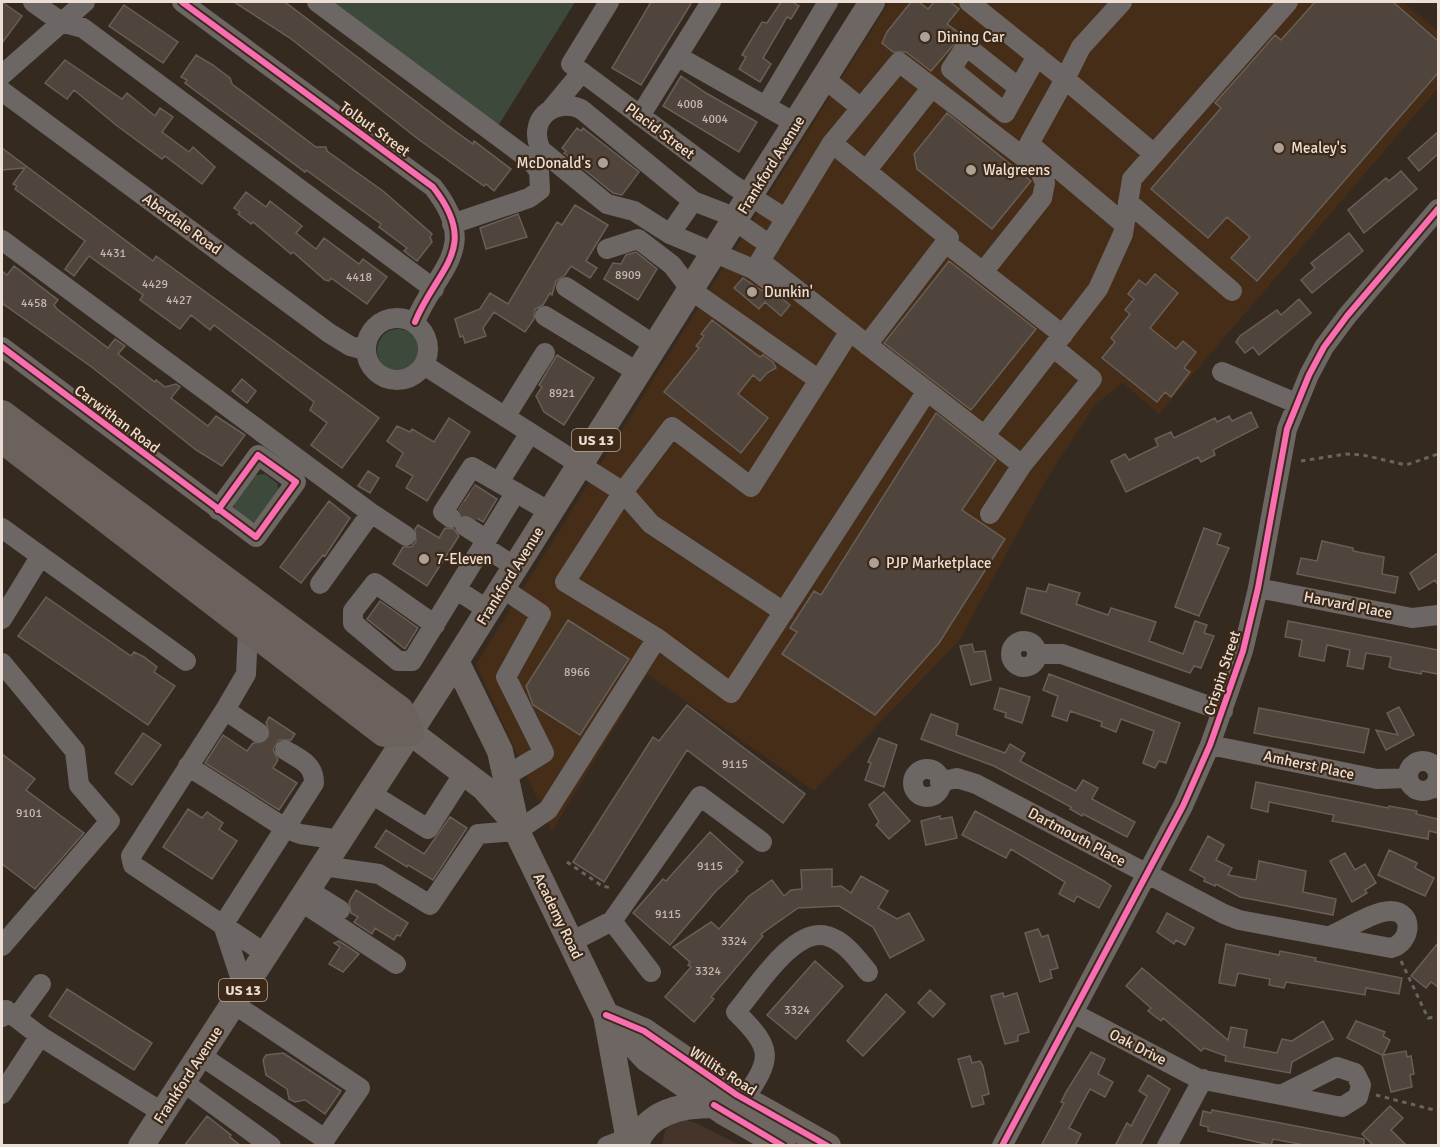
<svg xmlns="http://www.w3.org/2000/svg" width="1440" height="1147" font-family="Signika,sans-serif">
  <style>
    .built { fill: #452d18 }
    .education { fill: #44342a }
    .green { fill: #3c493b }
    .building { fill: #4f453d; stroke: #685f56; stroke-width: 1.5 }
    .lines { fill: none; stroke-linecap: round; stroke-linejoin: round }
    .minor-tunnel { stroke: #51453b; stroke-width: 20; stroke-dasharray: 20 10; stroke-linecap: butt }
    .path { stroke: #6a6361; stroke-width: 3; stroke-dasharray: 4.5 4.5; stroke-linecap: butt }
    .minor { stroke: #6c6664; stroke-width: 20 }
    .major { stroke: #6e6662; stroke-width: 26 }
    .highway { stroke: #6b615d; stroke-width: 28 }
    .cycleway-casing { stroke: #3d2918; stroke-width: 10 }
    .cycleway { stroke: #f96db3; stroke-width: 6 }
    .poi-dot { fill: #ada096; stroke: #3d2918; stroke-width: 2 }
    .labels { text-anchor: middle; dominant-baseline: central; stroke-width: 4.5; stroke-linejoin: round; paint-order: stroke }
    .number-label { font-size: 12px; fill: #c6b8af }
    .shield { fill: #3d2918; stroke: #b8a89c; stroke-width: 1.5 }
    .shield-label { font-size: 14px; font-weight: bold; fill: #eddfd5 }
    .poi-label { font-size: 15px; fill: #eddfd5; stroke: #3d2918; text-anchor: start }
    .street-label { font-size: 15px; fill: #eddfd5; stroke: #3d2918 }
  </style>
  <rect width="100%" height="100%" fill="#352a20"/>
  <path class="built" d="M889,2H1403L1438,31V88L1159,414L1123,383L1095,405L1048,477L959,641L814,791L647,674L552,831L476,664Z"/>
  <path class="education" d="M686,1120L698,1124L739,1145H662L665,1131L672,1123Z"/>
  <path class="green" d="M322,2H575L498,126Z
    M377 350a21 21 0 1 1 42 0a21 21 0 1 1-42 0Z
    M265,474L277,483L279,492L257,521L251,523L234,510V504L255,475Z"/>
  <path class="building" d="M2,2L22,16L2,43Z
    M234,2H285L444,123L473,144L474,141L511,169L494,191L486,184L484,186L418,139L290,38Z
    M651,2H692L641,85L612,68Z
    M781,2H793L799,6L791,19L787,17L763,58L771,64L760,82L739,69L746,57L742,55L762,22L767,23Z
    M911,2H919L928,9L934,2H950L959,9L947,24L962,35L931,71L906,52H893L882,43L887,32Z
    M1315,2H1393L1438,41V73L1257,281L1231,258L1250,237L1227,217L1208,238L1151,189L1221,108L1215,103L1262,50L1275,35L1281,40Z
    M124,5L178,42L163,63L109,26Z
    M196,55L213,65L230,78L232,84L316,147H326L327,151L383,191L432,234L430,237L432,242L417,261L404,251L407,248L379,227L381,224L306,170L305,172L185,83L187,80L181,77Z
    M65,60L122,99L127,93L155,116L160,108L173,117L162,132L189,152L193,147L215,167L202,184L165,156L162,159L116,125L74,90L67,99L45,83Z
    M681,76L706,93L757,122L739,152L663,106Z
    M947,113L1031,181L992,229L917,169L914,154Z
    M577,128L581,131L583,128L639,172L622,195L613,193L564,153L566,151L562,148Z
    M1438,132V154L1419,171L1408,158Z
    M2,148L153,261L156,256L379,418L342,468L311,445L327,423L310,410L314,402L214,325L210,330L191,315L180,329L140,300L143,295L89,256L74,276L65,269L85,241L15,189L17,186L13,184L25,168L2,170Z
    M1401,171L1417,189L1364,233L1348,210L1386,178L1389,181Z
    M246,192L266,207L270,201L302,226L296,233L316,249L324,238L359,264L363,259L387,277L367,304L331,278L329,281L325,280L293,252L291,254L253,222L251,224L238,214L240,212L234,208Z
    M575,205L608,225L586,261L597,268L590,278L571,266L565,275L556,281L552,295L550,293L543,305L535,309L534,319L525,332L494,312L483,328L486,336L465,343L463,336L460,337L455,319L480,309L490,293L508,304L557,222L562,225Z
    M518,214L527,237L486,249L480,228Z
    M1349,233L1363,251L1312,293L1301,280L1315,268L1311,263Z
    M636,252L657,269L638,300L604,279L613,263L621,264L626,255Z
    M949,261L1036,329L971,410L884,343Z
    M14,266L58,300L54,305L57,309L108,348L115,339L125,346L118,354L155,382L156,380L165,387L176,384L180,387L171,398L208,426L216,416L245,435L222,466L196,450L93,368L2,303V271L7,275Z
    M1155,274L1178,293L1150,328L1176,349L1183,341L1196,352L1184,368L1190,372L1171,397L1165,392L1157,402L1102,358L1115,342L1111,338L1130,314L1125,310L1134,299L1128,294L1139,280L1146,285Z
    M743,278L761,290L773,291L790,305L781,316L765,302L759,309L734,288Z
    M1299,299L1311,313L1259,355L1253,347L1245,353L1236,342L1240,336L1277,310L1281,315Z
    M712,320L760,357L763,355L773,362L776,368L767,373L760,381L753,375L738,394L768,418L741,453L664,392L699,348L696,346L704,336L701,334Z
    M557,355L594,378L564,425L544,412L536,396L542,387L539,385Z
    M242,379L256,391L247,403L232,391Z
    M1251,412L1258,427L1213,450L1215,455L1201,462L1198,457L1126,492L1111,461L1125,454L1129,460L1158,446L1155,439L1171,432L1174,438L1215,418L1217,422L1229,416L1232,421Z
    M936,413L996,460L962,510L1005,539L939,643L875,715L782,654L797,632L790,628L814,591L821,595Z
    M449,418L470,432L427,501L406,488L413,476L396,466L403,453L387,441L397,426L410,432L412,429L434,442Z
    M368,471L379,478L370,493L358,486Z
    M475,485L497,499L483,522L472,515H462L459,509Z
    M329,501L350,518L325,556L323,555L301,583L280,567Z
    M418,525L439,538L445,528L454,529L459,536L427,586L393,564L403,547H411L416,542L415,529Z
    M1204,528L1221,534L1217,544L1229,548L1199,616L1175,607Z
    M1322,541L1353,548V551L1384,557L1382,574L1398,577L1395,593L1297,574L1301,558L1317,561Z
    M1438,553V585L1435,580L1419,590L1410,573Z
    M1049,584L1080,593L1076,604L1108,615L1111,608L1156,622L1149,641L1183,654L1195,621L1207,625L1204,633L1214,636L1201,668L1194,666L1190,673L1021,613L1027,588L1046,592Z
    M46,597L131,656L134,652L144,657L157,667L154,672L175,686L148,725L18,636Z
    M380,601L418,628L405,649L367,619Z
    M568,620L629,659L580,735L533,705L526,686Z
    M1288,621L1438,650V674L1422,671L1421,674L1394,669L1389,667L1391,657L1366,653L1363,669L1347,666L1350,650L1327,645L1324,661L1299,656L1302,640L1285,637Z
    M972,644L974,652L985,651L991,680L971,685L960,646Z
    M1049,674L1180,723L1166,763L1159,761L1155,768L1143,763L1154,731L1121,719L1116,732L1101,726L1102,722L1070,711L1067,721L1052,716L1058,696L1043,690Z
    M1000,688L1030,697L1022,723L1005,717L1006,713L994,709Z
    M687,705L805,794L783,823L687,750L604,882L573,862L653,737L659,741Z
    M1399,707L1414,735L1386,750L1376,730L1398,735L1387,713Z
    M1259,708L1369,729L1364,753L1254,733Z
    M931,714L958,724L956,735L1005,753L1010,744L1025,753L1020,761L1076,791L1083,780L1098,788L1092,799L1135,822L1127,837L1083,814L1082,816L1070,809L1071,807L994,766L921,739Z
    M269,717L295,734L291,740H279L273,749L278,760L273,768L297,783L279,810L205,763L223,735L247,751L253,743H265L271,734L266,723Z
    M143,733L161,745L132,785L115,773Z
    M879,738L897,745L884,787L865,780L871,763L868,762Z
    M2,754L35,779L26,790L84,833L35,889L2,864Z
    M1256,782L1388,808L1389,806L1417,811L1416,814L1438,819V833L1429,831L1428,839L1332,821L1334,815L1269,802L1268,812L1251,808Z
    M884,792L910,821L889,839L876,825L879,822L869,805Z
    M188,809L202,818L207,812L223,823L219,829L237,841L212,879L163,847Z
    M975,811L1104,881L1111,886L1099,908L1077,896L1074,902L1059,894L1065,882L1011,849L1006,858L962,835Z
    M940,816V819L952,817L957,838L926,845L921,821Z
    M450,817L467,828L433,880L408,865L407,867L375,847L386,830L424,854Z
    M710,832L743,862L736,870L738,871L716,891L670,945L633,913L663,879L666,881Z
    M1208,836L1224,845L1216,860L1232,868L1228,875L1256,880L1259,861L1306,871L1303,892L1336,899L1333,915L1240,897L1216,884L1215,886L1204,881L1205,878L1190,870Z
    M1389,850L1417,863L1415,868L1434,878L1425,896L1378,875Z
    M1345,853L1355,870L1365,864L1376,883L1365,890L1367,893L1352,902L1330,861Z
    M832,869V887L841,886L851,893L861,876L888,891L878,908L897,919L909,913L924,940L890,958L873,927L839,906L798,908L761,934L763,936L711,997L714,999L694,1022L665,997L691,967L688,965L690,962L673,947L711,922L719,929L749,896L772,880L784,896L791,890L802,889L801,870Z
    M356,890L408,923L400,936L397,935L394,940L375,928L372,934L354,922L358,917L351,913L349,902Z
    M1167,913L1194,928L1185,945L1176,940L1174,944L1157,932Z
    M1038,929L1042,937L1048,935L1058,968L1050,970L1052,978L1040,982L1025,933Z
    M339,941L359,954L343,972L329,964L340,947L334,943Z
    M1438,943V987L1431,982L1426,988L1411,976Z
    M1226,944L1279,955L1280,951L1316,958L1315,961L1402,978L1399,994L1366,988L1365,995L1286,982L1284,988L1269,985L1270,979L1238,973L1235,986L1219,983Z
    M815,961L843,986L796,1039L767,1015Z
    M1142,968L1228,1040L1231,1027L1247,1030L1244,1047L1277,1053L1282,1039L1292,1041L1323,1021L1333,1039L1292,1062L1290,1073L1225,1061L1226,1056L1204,1048L1201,1051L1163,1018L1161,1021L1148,1011L1151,1008L1126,986Z
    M67,989L152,1043L134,1070L49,1016Z
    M930,990L945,1004L933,1017L918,1003Z
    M1003,993L1004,997L1017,993L1029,1032L1018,1035V1041L1005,1044L991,996Z
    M886,994L905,1012L863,1056L847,1041Z
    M1356,1021L1385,1032L1383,1036L1390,1040L1383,1055L1406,1051L1407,1057L1411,1056L1414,1074L1410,1075L1412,1087L1391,1092L1382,1055L1347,1038Z
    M1091,1052L1105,1059L1098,1074L1113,1082L1105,1097L1090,1089L1069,1128L1081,1134L1075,1146H1041L1064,1103L1061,1102L1066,1092Z
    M283,1053L341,1091L325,1114L305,1100L295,1102L289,1099L287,1089L266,1075L263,1060L266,1055Z
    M970,1056L972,1063L980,1061L983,1066L989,1094L982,1096L984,1104L972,1107L958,1059Z
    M1148,1075L1170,1089L1140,1146H1115L1127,1123L1131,1126L1147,1096L1139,1091Z
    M1390,1106L1403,1118L1391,1130L1407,1146H1374L1362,1134Z
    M1212,1110L1364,1139V1146H1310L1273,1139L1271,1145L1208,1131V1127L1200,1125L1203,1111L1211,1113Z
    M207,1116L231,1135L230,1137L241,1146H184Z"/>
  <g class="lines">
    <path class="minor-tunnel" d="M461,524L483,491
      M259,733L285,750"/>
    <path class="path" d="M1301,461L1346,454L1363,455L1406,465L1438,454
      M1425,791L1438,798
      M567,862L602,886L612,888
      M1401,961L1428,1018L1438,1017
      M1376,1095L1438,1111"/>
    <path class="minor" d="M33,2L61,22L83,28L434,289
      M182,2L433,187C482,249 436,269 415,322
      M317,2L530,160L539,171L540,190L529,198L452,224
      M609,2L571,64L733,185L786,219
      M969,2L1065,79L1081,47L1122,2
      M677,56L797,124
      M2,75L85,2
      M825,79L861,108
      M1019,88L966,46L951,69L1005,113L1037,56
      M2,91L329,333L350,346L365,350
      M770,99L828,2
      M552,108L582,72
      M640,116L711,2
      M832,143L899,62L1039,169L1045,183L1042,198L983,272
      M866,171L932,87
      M1128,202L1232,291
      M737,218L693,201L581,109C552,97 527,121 541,150L607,204L634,211L670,234L753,269L768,280
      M735,221L770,245
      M1124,224L1029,144L1065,79L1154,154
      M670,234L693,201
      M2,240L371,513L320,584
      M946,243L1063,335
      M607,249L638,239L672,265L691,290L819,380L850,331
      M566,287L656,346
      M545,316L639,373
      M366 349a31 31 0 1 1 62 0a31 31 0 1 1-62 0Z
      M867,345L949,238L832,143L760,261C815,304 871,348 927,391
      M2,347L256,537L296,482L258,455L218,510
      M424,365L623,492L651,524L784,612
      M1222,372L1296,403
      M819,380L751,487L672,427L623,492L565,582L657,638L731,693L927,391L1022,465L990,514
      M505,417L545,353
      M985,435L1098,289L1123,234L1132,179L1288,2
      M1022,465L1092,379L1053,347
      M499,482L530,433
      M371,513L406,536
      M451,518L443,512L472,467L550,512
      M465,526L487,540
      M2,528L186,661
      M483,546L515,567
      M502,588L541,614L506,677L544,753L506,776
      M1258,588L1412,618L1438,615
      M457,590L488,610
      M2,619L40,557
      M435,625L375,583L353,611V623L398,661H412C447,605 481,548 516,492
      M1011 654a13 13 0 1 1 26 0a13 13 0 1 1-26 0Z
      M1038,654H1062L1223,711
      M2,663L75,751L79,785L110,821L2,946
      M225,710L246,674L248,630
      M259,733L225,710L131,856L133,865L266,954
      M1210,745L1377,779L1408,778
      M1408 776a15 15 0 1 1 30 0a15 15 0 1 1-30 0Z
      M188,766L285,828L300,834L340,840
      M913 783a14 14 0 1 1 28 0a14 14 0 1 1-28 0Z
      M940,782L957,778L976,784L1224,914L1239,920L1391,948C1411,943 1415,912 1391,911C1376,910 1344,930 1330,936
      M370,793L428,829L464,773
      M323,866L379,874L430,905L478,834L517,831L548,810L657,638
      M308,890L340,910
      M300,901L396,964
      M612,921L651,972
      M571,942L612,921L700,796L762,842
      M244,989L223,925L314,783C314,764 300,759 285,750
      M1073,1013L1199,1079L1342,1107L1358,1097L1361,1085L1355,1073L1337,1067L1283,1094
      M2,1017L6,1010L40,1036L163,1113
      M17,1017L41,984
      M200,1055L325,1139L360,1088L234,1004
      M183,1082L271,1146
      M2,1094L40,1036
      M744,1099C773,1057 773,1049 736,1012C755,990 794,926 827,936C845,941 857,959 868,972
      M607,1146L628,1138
      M1002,1146L1183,806L1210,745L1243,651L1258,588L1287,429L1309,375L1324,347L1347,316L1438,209
      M1167,1146L1203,1079"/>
    <path class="major" d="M456,661L500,751L515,820
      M410,732L484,788L510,817L606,1015L630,1146
      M606,1015L644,1031L737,1095L828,1146
      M614,1024L647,1059L725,1113L783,1146
      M141,1146L456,661L872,2
      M635,1146C647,1111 682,1105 714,1105"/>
    <path class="highway" d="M2,414L400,710L410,732L384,733L2,439"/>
    <g class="cycleway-casing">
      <path id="cycleway" d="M182,2L433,187C482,249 436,269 415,322
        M2,347L256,537L296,482L258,455L218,510
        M606,1015L644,1031L737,1095L828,1146
        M714,1105L783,1146
        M1002,1146L1183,806L1210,745L1243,651L1258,588L1287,429L1309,375L1324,347L1347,316L1438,209"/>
    </g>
    <use href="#cycleway" class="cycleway"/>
  </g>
  <g class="poi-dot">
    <circle cx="925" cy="37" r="6"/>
    <circle cx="1279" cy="148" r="6"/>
    <circle cx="603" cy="163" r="6"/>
    <circle cx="971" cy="170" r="6"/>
    <circle cx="752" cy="292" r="6"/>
    <circle cx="424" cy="559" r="6"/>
    <circle cx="874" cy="563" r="6"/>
  </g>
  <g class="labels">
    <g class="number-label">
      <text x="690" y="104">4008</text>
      <text x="715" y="119">4004</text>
      <text x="113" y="253">4431</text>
      <text x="628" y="275">8909</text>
      <text x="359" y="277">4418</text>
      <text x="155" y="284">4429</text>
      <text x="179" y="300">4427</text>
      <text x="34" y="303">4458</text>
      <text x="562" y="393">8921</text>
      <text x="577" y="672">8966</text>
      <text x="735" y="764">9115</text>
      <text x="29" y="813">9101</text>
      <text x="710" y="866">9115</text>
      <text x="668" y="914">9115</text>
      <text x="734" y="941">3324</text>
      <text x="708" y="971">3324</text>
      <text x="797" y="1010">3324</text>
    </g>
    <g class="shield">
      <rect x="572" y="429" width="48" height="22" rx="4.5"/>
      <rect x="219" y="979" width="48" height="22" rx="4.5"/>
    </g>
    <g class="shield-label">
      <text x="596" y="440">US 13</text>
      <text x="243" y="990">US 13</text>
    </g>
    <g class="poi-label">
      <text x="937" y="37">Dining Car</text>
      <text x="1291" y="148">Mealey's</text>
      <text x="591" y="163" text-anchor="end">McDonald's</text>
      <text x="983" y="170">Walgreens</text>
      <text x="764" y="292">Dunkin'</text>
      <text x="436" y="559">7-Eleven</text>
      <text x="886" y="563">PJP Marketplace</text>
    </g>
    <g class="street-label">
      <text transform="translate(375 129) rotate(36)">Tolbut Street</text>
      <text transform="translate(660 131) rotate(37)">Placid Street</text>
      <text transform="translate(771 165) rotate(-58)">Frankford Avenue</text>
      <text transform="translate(182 224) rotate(36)">Aberdale Road</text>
      <text transform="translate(117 419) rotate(37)">Carwithan Road</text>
      <text transform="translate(510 576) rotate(-58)">Frankford Avenue</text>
      <text transform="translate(1348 605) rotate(11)">Harvard Place</text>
      <text transform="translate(1222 673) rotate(-72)">Crispin Street</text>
      <text transform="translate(1309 765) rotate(12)">Amherst Place</text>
      <text transform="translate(1077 837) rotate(28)">Dartmouth Place</text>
      <text transform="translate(558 916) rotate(64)">Academy Road</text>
      <text transform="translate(1138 1047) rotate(27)">Oak Drive</text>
      <text transform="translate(723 1071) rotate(33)">Willits Road</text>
      <text transform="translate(188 1075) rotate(-57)">Frankford Avenue</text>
    </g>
  </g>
  <rect width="1440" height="1147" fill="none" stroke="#eddfd5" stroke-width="6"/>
</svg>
